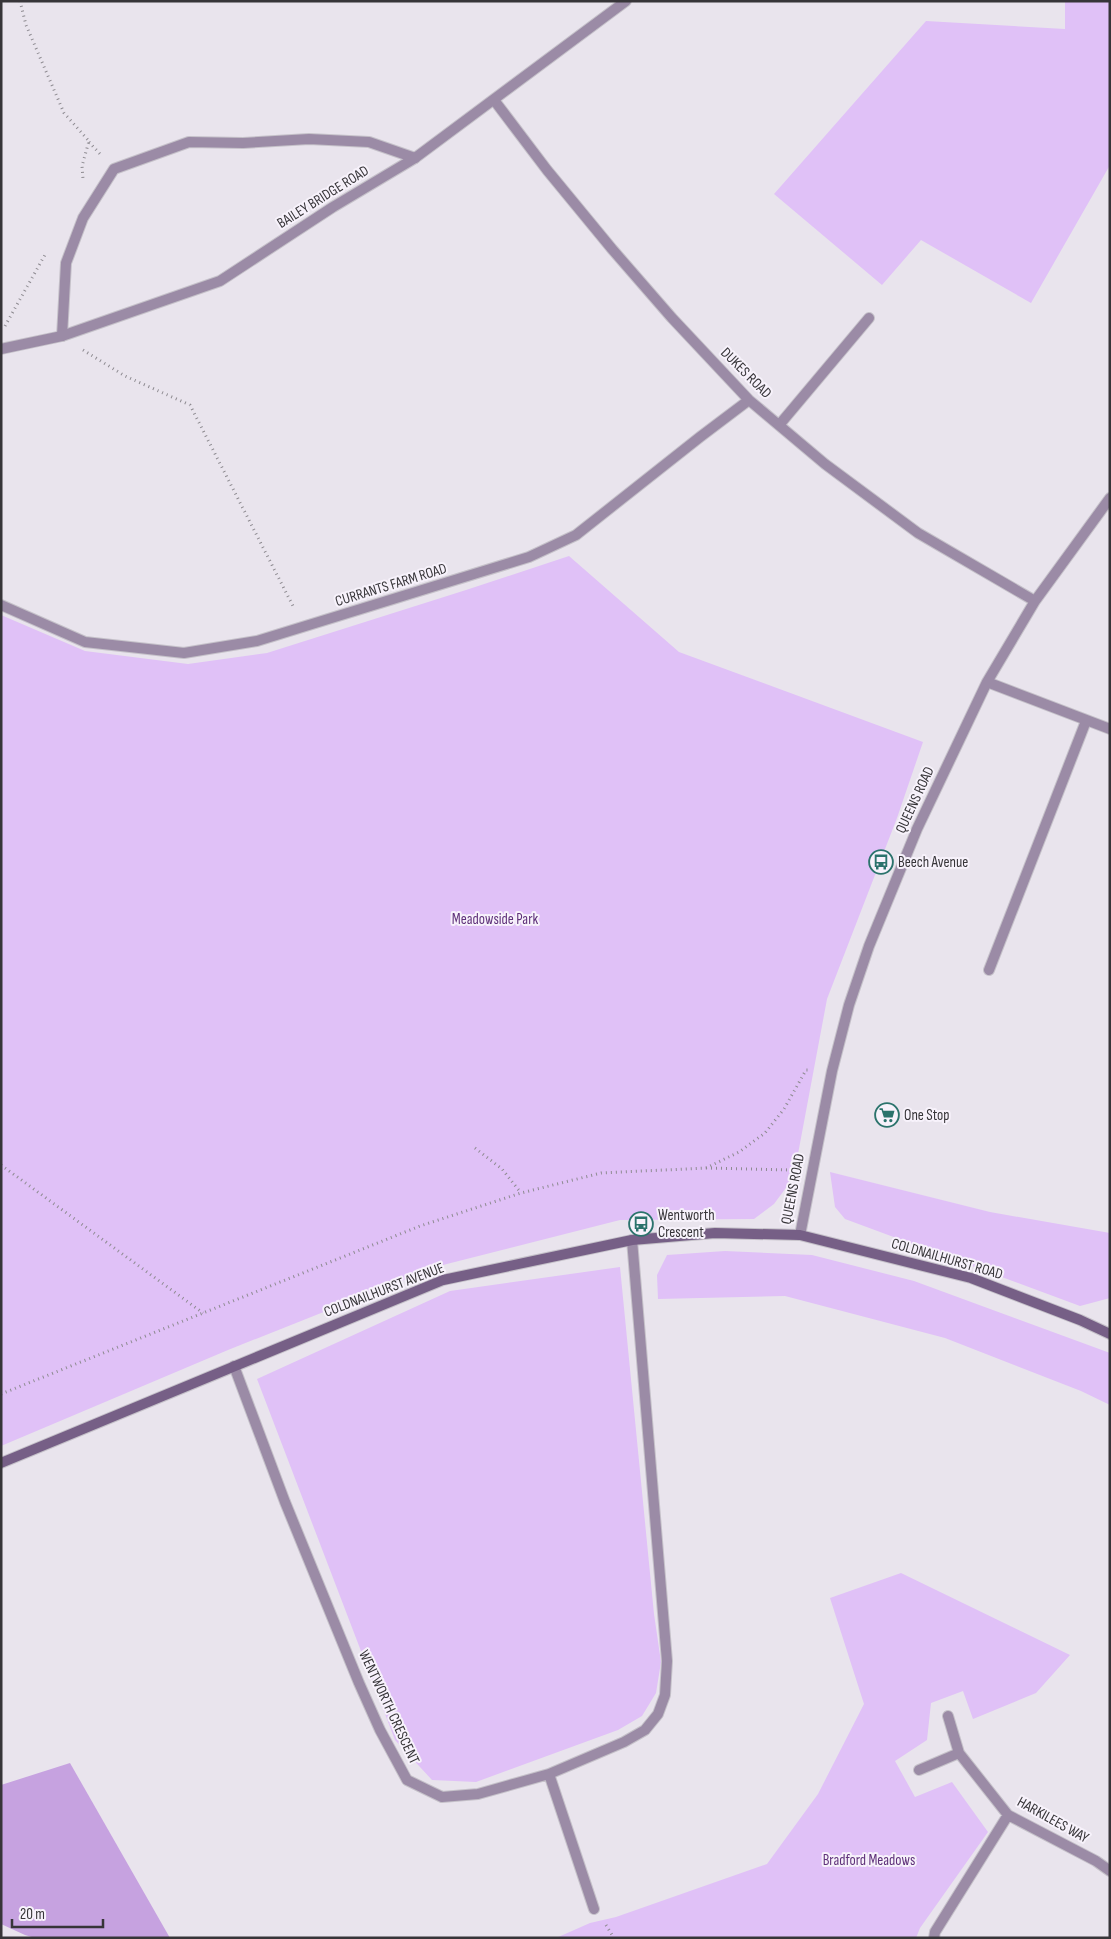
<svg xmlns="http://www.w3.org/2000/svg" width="1111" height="1939" font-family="'Sofia Sans Condensed',sans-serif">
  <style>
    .green { fill: #e0c1f7 }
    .forest { fill: #c6a2e0 }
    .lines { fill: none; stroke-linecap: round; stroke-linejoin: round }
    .lane-casing { stroke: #c5c1c9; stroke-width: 12 }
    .street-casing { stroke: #c5c1c9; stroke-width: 12 }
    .secondary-casing { stroke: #c5c1c9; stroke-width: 12 }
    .path { stroke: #8e8b91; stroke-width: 3; stroke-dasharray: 1 4; stroke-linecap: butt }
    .lane { stroke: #9b8ba6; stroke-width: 10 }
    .street { stroke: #9b8ba6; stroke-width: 10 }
    .secondary { stroke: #765f86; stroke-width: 10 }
    .labels { text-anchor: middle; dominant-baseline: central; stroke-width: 4; stroke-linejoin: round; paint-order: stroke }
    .street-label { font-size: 15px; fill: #373539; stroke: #f7f2fb }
    .poi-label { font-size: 15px; fill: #373539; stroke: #f7f2fb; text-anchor: start }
    .park-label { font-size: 15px; fill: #5f317a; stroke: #f7f2fb }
  </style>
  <rect width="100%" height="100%" fill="#e9e4ed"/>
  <path class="green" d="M1065,1H1110V165L1031,303L921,240L882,285L774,194L926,21L1065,29Z
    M569,556L679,652L923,742L897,818L827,999L798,1154L788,1185L774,1204L754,1219L620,1220L439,1266L228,1350L1,1446V615L85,651L188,664L267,653L466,590Z
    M830,1172L990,1212L1110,1233V1298L1080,1306L845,1219L835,1207Z
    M725,1251L812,1255L914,1281L1110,1353V1405L1081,1391L945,1338L785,1296L658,1299L657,1275L667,1255Z
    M620,1267L654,1614L661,1662L656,1693L642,1716L618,1730L476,1782L432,1780L395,1740L257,1379L450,1291Z
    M901,1573L1070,1655L1036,1693L973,1719L963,1691L931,1703L927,1740L895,1761L915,1797L952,1782L988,1832L920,1928L916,1938H556L590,1923L616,1917L767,1864L818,1794L864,1704L830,1598Z"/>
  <path class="forest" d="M70,1763L170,1938H35L25,1935L1,1924V1785Z"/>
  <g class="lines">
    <g class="lane-casing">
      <path id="lane" d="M62,336L66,263L83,218L114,169L189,142L243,143L309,139L369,142L415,158
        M780,424L869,318
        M989,970L1086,721"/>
    </g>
    <g class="street-casing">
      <path id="street" d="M494,100L547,170L612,249L672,318L749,400L825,464L918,533L1035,601
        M1,349L62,336L220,281L333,207L415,158L626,1
        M1,605L85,642L184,653L257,641L529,557L576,535L700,437L749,400
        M987,682L1110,729
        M800,1235L832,1071L849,1005L869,946L917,829L987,682L1035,601L1110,498
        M234,1366L285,1502L359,1683L380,1730L407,1780L442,1797L478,1794L549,1774L624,1742L645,1730L658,1714L665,1695L667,1661L632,1240
        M948,1716L959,1753
        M919,1770L959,1753L1008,1815L1096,1861L1110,1871
        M549,1774L594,1909
        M934,1938L935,1932L1008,1815"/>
    </g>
    <g class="secondary-casing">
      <path id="secondary" d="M1,1463L443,1280L632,1240L715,1233L800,1235L971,1278L1080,1320L1110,1334"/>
    </g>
    <path class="path" d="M20,1L26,25L64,113L89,141L82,166L83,179
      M89,142L100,154
      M5,326L46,253
      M83,350L125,376L190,405L294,608
      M475,1148L502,1169L521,1193
      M1,1165L203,1313
      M706,1168L792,1170
      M1,1394L420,1226L521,1193L601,1173L706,1168L739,1152L765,1133L784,1109L806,1070H811
      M606,1925L614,1938"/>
    <use href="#lane" class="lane"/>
    <use href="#street" class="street"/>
    <use href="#secondary" class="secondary"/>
  </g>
  <defs>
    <g id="bus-ring" transform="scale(1.25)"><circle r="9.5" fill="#f7f2fb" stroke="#2b736c" stroke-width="1.5"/><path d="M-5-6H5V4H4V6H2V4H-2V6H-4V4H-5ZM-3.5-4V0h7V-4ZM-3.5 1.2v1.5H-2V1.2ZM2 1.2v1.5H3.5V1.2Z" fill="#2b736c"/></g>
    <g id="supermarket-ring" transform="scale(1.25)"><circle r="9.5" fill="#f7f2fb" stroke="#2b736c" stroke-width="1.5"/><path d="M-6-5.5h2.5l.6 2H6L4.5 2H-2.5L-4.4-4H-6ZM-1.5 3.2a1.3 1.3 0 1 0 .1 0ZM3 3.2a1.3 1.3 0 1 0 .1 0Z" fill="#2b736c"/></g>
  </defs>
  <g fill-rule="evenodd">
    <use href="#bus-ring" x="881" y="862"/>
    <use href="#supermarket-ring" x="887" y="1115"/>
    <use href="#bus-ring" x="641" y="1224"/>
  </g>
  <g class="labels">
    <g class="street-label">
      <text transform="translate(323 197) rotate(-32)">BAILEY BRIDGE ROAD</text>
      <text transform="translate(746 373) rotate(45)">DUKES ROAD</text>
      <text transform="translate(391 585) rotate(-17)">CURRANTS FARM ROAD</text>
      <text transform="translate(915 800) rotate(-65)">QUEENS ROAD</text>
      <text transform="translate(793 1189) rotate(-79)">QUEENS ROAD</text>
      <text transform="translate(947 1259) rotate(16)">COLDNAILHURST ROAD</text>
      <text transform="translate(384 1290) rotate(-21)">COLDNAILHURST AVENUE</text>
      <text transform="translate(389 1707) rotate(65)">WENTWORTH CRESCENT</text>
      <text transform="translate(1053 1820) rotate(29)">HARKILEES WAY</text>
    </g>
    <g class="poi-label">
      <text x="898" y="862">Beech Avenue</text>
      <text x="904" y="1115">One Stop</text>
      <text x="658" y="1215">Wentworth<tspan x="658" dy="17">Crescent</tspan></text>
    </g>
    <g class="park-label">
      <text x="495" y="919">Meadowside Park</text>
      <text x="869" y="1860">Bradford Meadows</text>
    </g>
  </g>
  <rect width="1111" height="1939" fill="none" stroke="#373539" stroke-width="5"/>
  <path d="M12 1919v8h91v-8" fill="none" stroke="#373539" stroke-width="2.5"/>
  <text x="20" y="1919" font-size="15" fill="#373539" stroke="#f7f2fb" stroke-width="4" paint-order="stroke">20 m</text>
</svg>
